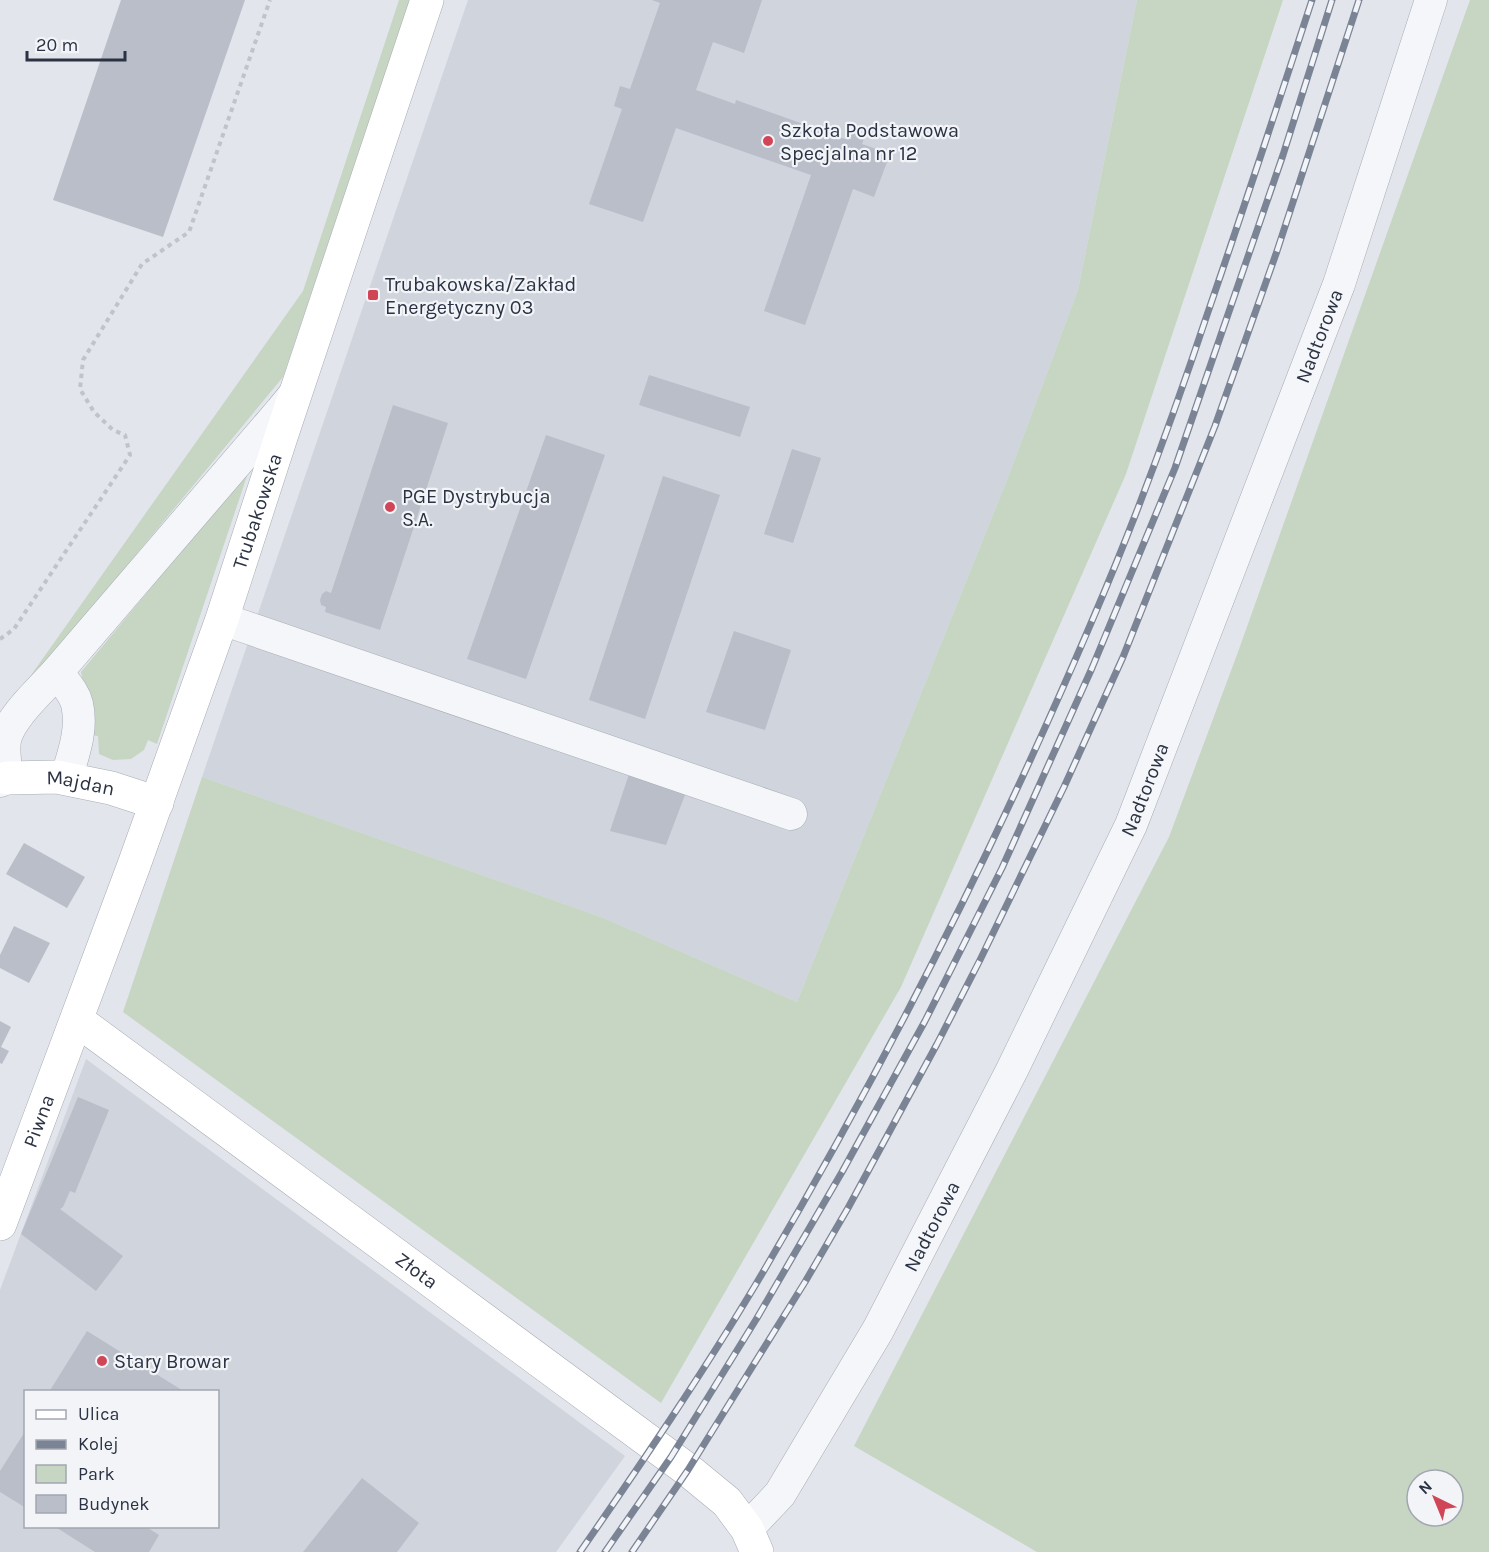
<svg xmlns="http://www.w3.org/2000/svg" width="1489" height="1552" font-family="Karla,sans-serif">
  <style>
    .built { fill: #d0d4dd; fill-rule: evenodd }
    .green { fill: #c7d5c3; fill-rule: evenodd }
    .building { fill: #b9bec8 }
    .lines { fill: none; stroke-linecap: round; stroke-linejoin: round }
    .street-casing { stroke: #a7acb5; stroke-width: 33 }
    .secondary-casing { stroke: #a7acb5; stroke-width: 34 }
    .path { stroke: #c0c3ca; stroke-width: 4; stroke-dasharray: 4.5 4.5; stroke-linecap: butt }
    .street { stroke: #f5f6f9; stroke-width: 32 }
    .secondary { stroke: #fff; stroke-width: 33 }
    .rail-casing { stroke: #7b8495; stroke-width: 7 }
    .rail { stroke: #f2f4f8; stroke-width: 4.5; stroke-dasharray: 14; stroke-linecap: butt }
    .poi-dot { fill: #d14656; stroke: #f2f4f8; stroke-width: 2 }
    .labels { text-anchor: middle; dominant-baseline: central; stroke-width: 4.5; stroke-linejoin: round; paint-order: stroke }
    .poi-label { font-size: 20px; fill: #2a3243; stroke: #f2f4f8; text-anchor: start }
    .street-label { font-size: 20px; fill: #2a3243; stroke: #f2f4f8 }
  </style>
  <rect width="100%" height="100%" fill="#e2e5eb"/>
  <path class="built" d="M468,0H1137L1078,290L1009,475L797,1002L601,917L202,777Z
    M86,1059L625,1456L556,1552H0V1290ZM26,1392H218V1526H26Z"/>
  <path class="green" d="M399,0H410L283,377L0,719L303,291Z
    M1137,0H1283L1126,474L901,987L661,1403L123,1012L202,777L601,917L797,1002L1009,475L1078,290Z
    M1470,0H1489V1552H1037L854,1446L1169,837L1238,652ZM1417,1480H1453V1516H1417Z
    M249,470L157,744L148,740L144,750L131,759L113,760L99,754L98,736L91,735L89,713L81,672Z"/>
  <path class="building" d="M121,0H245L163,237L53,200Z
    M652,0H762L744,53L713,42L696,90L735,104L736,100L845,139L848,130L865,136L862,144L890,154L874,197L853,189L805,325L764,311L811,175L676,128L643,222L589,204L622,109L614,106L620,86L630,89L660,3Z
    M649,375L750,407L740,437L639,405Z
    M393,405L448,423L380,630L325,612L326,607L321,605L320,600L322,594L326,591L331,593Z
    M546,435L605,455L526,679L467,659Z
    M792,449L821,458L793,543L764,534Z
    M663,476L720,495L645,719L589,700Z
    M734,631L791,650L765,730L706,712Z
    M630,771L688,787L666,845L610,831Z
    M24,843L85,877L67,908L6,874Z
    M14,926L50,943L29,983L0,968V955Z
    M0,1021L11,1027L1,1047L9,1051L2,1064L0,1063Z
    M78,1097L109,1110L75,1193L70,1191L63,1207L60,1209L123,1256L96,1291L21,1234Z
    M87,1331L185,1392H49Z
    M26,1430V1508L0,1492V1471Z
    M362,1478L419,1523L397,1552H303Z
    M54,1526H149L148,1528L159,1535L149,1552H95Z"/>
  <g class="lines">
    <g class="street-casing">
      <g id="street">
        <path d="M222,619L791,814"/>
        <path d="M66,779C73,755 83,730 77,704C74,692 64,682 57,672L281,411L294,395"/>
        <path d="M0,781L7,778C6,766 3,752 5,740C10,717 41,690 57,672"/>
        <path id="s1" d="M747,1529L780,1494L878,1330L1012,1070L1131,825L1339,284L1431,0"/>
      </g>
    </g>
    <g class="secondary-casing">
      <g id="secondary">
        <path id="s2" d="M7,778L57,777L111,788L157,803"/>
        <path id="s3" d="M77,1020L688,1470L727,1502L747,1529L757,1552"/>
        <path id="s4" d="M0,1224L134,865L222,619L282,434L427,0"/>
      </g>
    </g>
    <path class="path" d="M0,639L14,629L130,455L125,435L113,430L94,412L80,389L83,360L142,264L189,232L270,0"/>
    <use href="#street" class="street"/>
    <use href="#secondary" class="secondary"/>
    <g class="rail-casing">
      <path id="rail" d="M580,1552C641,1464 701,1376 756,1284C853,1120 942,951 1022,778C1063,689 1103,599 1138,508C1163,443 1186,378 1208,312C1244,208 1278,104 1312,0
        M605,1552L671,1457L757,1318L842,1172L925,1021L1002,868L1092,668L1175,468L1283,155L1332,0
        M632,1552L688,1470L805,1282L848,1208L937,1044L980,960L1064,787L1123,657L1215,426L1277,251L1359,0"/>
    </g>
    <use href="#rail" class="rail"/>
  </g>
  <g class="poi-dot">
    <circle cx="768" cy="141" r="6"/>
    <rect x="367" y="289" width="12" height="12" rx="3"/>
    <circle cx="390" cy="507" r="6"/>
    <circle cx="102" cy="1361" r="6"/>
  </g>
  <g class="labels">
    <g class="poi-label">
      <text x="780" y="130">Szkoła Podstawowa<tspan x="780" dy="23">Specjalna nr 12</tspan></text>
      <text x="385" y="284">Trubakowska/Zakład<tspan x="385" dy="23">Energetyczny 03</tspan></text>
      <text x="402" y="496">PGE Dystrybucja<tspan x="402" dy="23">S.A.</tspan></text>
      <text x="114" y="1361">Stary Browar</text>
    </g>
    <g class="street-label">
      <text stroke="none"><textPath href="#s1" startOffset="1328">Nadtorowa</textPath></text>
      <text stroke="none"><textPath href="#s4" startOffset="758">Trubakowska</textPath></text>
      <text stroke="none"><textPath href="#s2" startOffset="74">Majdan</textPath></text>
      <text stroke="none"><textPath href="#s1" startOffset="842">Nadtorowa</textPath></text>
      <text stroke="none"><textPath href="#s4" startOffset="110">Piwna</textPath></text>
      <text stroke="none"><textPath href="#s1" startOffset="356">Nadtorowa</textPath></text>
      <text stroke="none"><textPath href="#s3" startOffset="422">Złota</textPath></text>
    </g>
  </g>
  <rect x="24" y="1390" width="195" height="138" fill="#f2f4f8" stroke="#a2a6b0" stroke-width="1.5"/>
  <rect x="36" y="1410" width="30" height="9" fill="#ffffff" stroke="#a2a6b0" stroke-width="1.5"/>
  <text x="78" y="1420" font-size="18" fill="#2a3243">Ulica</text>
  <rect x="36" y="1440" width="30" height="9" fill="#7b8495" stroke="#a2a6b0" stroke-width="1.5"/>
  <text x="78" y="1450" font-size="18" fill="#2a3243">Kolej</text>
  <rect x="36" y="1465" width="30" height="18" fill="#c7d5c3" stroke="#a2a6b0" stroke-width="1.5"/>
  <text x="78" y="1480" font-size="18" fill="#2a3243">Park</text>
  <rect x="36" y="1495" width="30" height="18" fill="#b9bec8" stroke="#a2a6b0" stroke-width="1.5"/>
  <text x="78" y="1510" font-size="18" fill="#2a3243">Budynek</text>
  <g transform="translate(1435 1498) rotate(317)"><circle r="28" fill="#f2f4f8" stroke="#a2a6b0" stroke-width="1.5"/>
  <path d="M0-4.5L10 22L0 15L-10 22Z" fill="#d14656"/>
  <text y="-9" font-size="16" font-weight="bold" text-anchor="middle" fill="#2a3243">N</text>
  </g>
  <path d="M27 51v9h98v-9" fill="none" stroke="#2a3243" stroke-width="3"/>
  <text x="36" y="51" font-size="18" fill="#2a3243" stroke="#f2f4f8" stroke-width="4.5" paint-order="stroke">20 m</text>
</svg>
